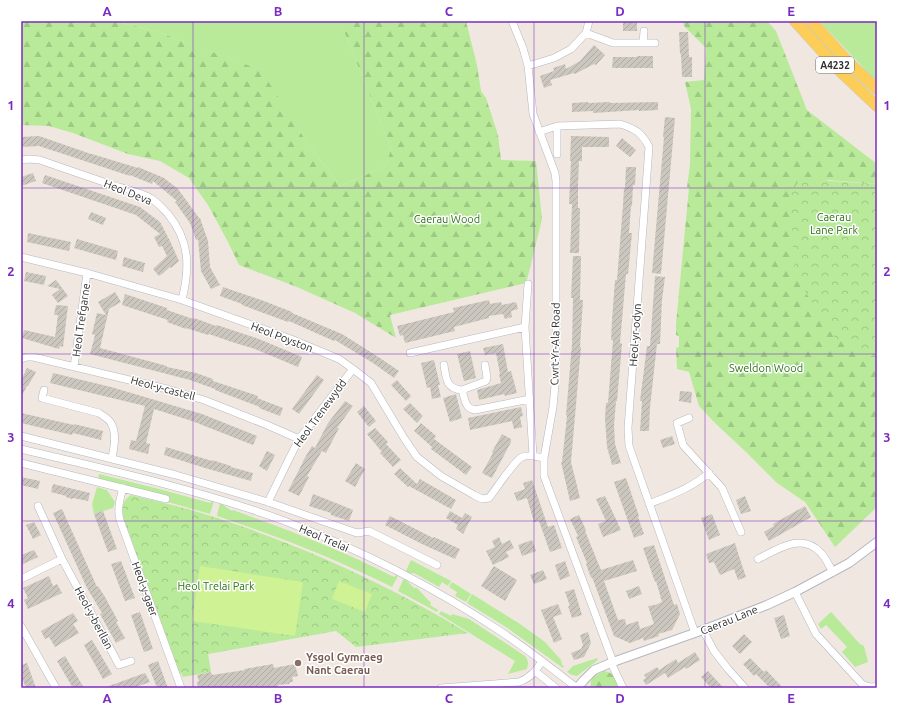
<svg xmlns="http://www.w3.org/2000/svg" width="898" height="709" font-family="Ubuntu,sans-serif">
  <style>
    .grass { fill: #b8ea99 }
    .forest { fill: url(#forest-firs) }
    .park { fill: url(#park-crowns) }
    .pitch { fill: #cff294 }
    .building { fill: url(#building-hatch) }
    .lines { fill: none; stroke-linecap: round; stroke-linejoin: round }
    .minor-casing { stroke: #b4b7c2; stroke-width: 8 }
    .tertiary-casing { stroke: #b4b7c2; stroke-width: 10 }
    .primary-casing { stroke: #c9c9c9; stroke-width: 12 }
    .minor { stroke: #fff; stroke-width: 7 }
    .tertiary { stroke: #fff; stroke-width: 8 }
    .primary { stroke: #fcce58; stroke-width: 11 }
    .grid { fill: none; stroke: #7b2cbf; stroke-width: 1; stroke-opacity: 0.55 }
    .education-dot { fill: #8d6e63; stroke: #fff; stroke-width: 1.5 }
    .labels { text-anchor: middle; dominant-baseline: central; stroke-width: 3; stroke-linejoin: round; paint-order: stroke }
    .shield { fill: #fff; stroke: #6d6d6d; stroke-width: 1 }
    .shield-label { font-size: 10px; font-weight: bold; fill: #2e2e2e }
    .street-label { font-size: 11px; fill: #2e2e2e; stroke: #fff }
    .park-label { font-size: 11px; fill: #2d7315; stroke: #fff }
    .education-label { font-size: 11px; font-weight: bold; fill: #785e54; stroke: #fff; text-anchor: start }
    .neatline { fill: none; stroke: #7b2cbf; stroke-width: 1.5 }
    .grid-label { font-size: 13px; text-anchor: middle; font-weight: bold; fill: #7b2cbf }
  </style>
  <defs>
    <pattern id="forest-firs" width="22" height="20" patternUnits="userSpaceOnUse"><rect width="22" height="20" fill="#b8ea99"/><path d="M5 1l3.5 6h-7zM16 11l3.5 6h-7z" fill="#9ec984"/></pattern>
    <pattern id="park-crowns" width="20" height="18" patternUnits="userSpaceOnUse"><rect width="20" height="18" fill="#b8ea99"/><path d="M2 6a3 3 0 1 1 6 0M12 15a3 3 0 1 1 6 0" fill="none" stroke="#9ec984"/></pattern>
    <pattern id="building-hatch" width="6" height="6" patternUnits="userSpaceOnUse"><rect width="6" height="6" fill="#cbc6be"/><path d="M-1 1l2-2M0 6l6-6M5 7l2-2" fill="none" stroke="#afaaa4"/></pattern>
  </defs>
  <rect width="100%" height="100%" fill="#f0e8e0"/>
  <path class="grass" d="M114,21H340L391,148L386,166L340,186L306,141L259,70L158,32Z
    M819,21H877V82Z
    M99,474L163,490L210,503L212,501H214L210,514L168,502L169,496L98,479Z
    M97,487L107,490L115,502L113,508L94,514L92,504Z
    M220,503L232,511L233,510C288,530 342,550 394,577L396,575L398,576L392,587C336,559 277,536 217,516V515Z
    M411,560L451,581L448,586L442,582L439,587L414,573L407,574L405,573Z
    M404,578L414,588H417L431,603L430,605L438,610L437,612L398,591Z
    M452,582L471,594L466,602L455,596L457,592L449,587Z
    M472,594L520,624L545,642L561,660L562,665L564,666L563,668L506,627L467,603Z
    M441,611L451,616L452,614L469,619L522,654L525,656L527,659L528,663L527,669L508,674L515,661L439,614Z
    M831,612L860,644L864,646L868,662L855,667L842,652L847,647L826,625L821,629L818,624Z
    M597,658L598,660L577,676L572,675L567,672L573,666Z"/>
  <path class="forest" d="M21,21H114L158,32L261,70L306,141L340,186L386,166L391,148L340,21H466L477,65L481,91L486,98L498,135L501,160L536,161L542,219L529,272L526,283L390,315L396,338L355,313L297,287L239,265L228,242L208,205L189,178L160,161L128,154L73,133L49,126L21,125Z
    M683,21H767L776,31L807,110L877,164V184L827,180L867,356L877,355V507L835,547L805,502L777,483L746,452L715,423L699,406L689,372L677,369L676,348L679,347V336L676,335V324L689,188L687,187L690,165L691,109L685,82L704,80L706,48L684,26Z
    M604,671C614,672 617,681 622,688H591C589,676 596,676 604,671Z"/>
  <path class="park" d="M800,179L877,184V355L867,356L835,338L795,276L790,194Z
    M131,495C159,502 187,508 214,517C304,546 387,584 468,633L356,647L336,631L208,654L211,672L183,677L181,673L180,674L122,514C122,506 123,500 131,495Z"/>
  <path class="pitch" d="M200,566L303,582L295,636L192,621Z
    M339,581L372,594L365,612L332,599Z"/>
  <path class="building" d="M623,21H637V31H623Z
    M679,32H688L689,57H692V77H682L681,54H680Z
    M594,45L605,55L596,65L594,64L575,74L574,73L550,80L552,85L544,88L540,76L554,71L553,68L565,64L566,69L580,61Z
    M637,56H653V68H612L613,57H637Z
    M588,102V103L610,102V103L658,102V110L639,111V110L593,113V111L572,112V103Z
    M665,117L675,118L661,274L652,273L664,137H663Z
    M39,136L91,154H92L138,168V167L164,178L178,189L199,218H200L208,241L210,267L220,285L211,289L201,271L198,239L196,240L190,223L175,202L177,201L153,181L152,184L130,175V176L39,146L21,147V137Z
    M571,136L609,137V147H582V161H579L578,185V208H580L579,253H570L572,204H569L571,161H570Z
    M622,138L636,150L630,157L616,146Z
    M626,167H636L635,185H633L632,206H631L629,233H632L628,274H626L620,343L622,344L617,401H616L614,425L615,444L621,463L612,465L607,447L605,418L606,403H608L613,340H611L612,320L615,280H617L623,205L624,188H625Z
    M33,173L36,181L21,186V177Z
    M45,175L140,207L160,222L170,241L179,261L171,268L170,267L161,275V274L159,276L153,269L167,256L162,246L159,247L154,237L160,234L136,215L42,183Z
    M91,212L106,218L103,225L88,219Z
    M28,233L71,242L69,251L27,242Z
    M77,239L118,251L116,260L74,248Z
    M573,256H581L580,300H583L580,347H581L571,462L580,498L570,501L561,462H562L567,416L566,415L572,344L573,298H571Z
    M124,257L145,263L143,272L122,266Z
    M26,272L46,276L44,285L24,281Z
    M655,276L665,277L662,300L660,344H657L650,407L649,431H640L642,401H640L647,346H650Z
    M56,280L68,296L58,303L52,295L60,289L47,286Z
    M223,287L264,301L292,312V313L342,334L380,358L399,371L394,378L373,363L335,340L334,341L289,321L288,322L242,305V304L220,296Z
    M115,292L121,302L109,309L100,348L167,366V367L196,373L213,379V381L258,396L257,398L283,408L280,416L259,408L260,407L215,390V389L190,380L90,354L95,335L92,334L97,313L106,315L98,302Z
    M125,294L167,308V310L193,319L194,318L216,326L217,325L259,339L302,357L298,367L255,349L232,342L209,334L208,335L186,328V329L167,322L168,320L122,305Z
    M489,300L490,304L501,302L502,305L516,302L518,309L511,311L512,317L505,319L503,314L489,316V318L454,327L455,331L405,343L403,335L400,336L397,326L454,312L453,308Z
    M56,305L68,306L63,347L60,346L59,349L22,338L24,330L55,337L58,315H54Z
    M503,344L508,372L511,371L517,393L505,396L504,394L479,400L477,390L501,383L499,374H500L496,353L485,355L483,348Z
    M470,351L476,378L464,381L457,354Z
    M434,360L440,385H438L441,397L432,399L430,387L427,388L421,363Z
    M27,368L36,372L28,386H27L21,397V380Z
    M53,373L111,387L202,414L257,436L253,445L192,421L154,409L146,443L150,444L148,454L129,449L131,440L136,441L145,406L50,383Z
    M317,375L324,380L299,414L292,409Z
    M397,380L411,396L406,401L391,385Z
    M680,391L692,392L691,403L679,401Z
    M456,394L462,418L450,422L443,398Z
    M345,401L353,406L337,428H339L326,453L322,451L307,476L309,477L299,496L288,491L303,462V461L312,446L315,448L328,423Z
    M410,403L423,416L417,423L403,409Z
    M364,406L376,421L369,427L357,412Z
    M521,407L523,416L520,417L522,427L514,429L512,421L470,430L468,418Z
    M21,413L74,425V424L103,431L101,440L73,433L72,435L21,423Z
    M421,423L436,436L434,439L472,467L466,475L431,449L432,447L414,431Z
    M375,428L388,442L386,444L401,460L393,467L380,453L382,452L367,434Z
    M502,434L511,439V442L492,478L482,473L493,453L492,452Z
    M672,436L675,444L663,448L660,440Z
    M166,447L212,461V460L231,466V467L253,473L251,481L205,468L164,455Z
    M267,451L275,455L267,471L259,466Z
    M356,463L365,469L355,487L345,481Z
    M400,468L417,484L420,479L456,500L451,509L409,486L408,487L394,474Z
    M21,477L40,481L38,489L21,485Z
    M626,478L639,516L638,517L644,534L634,538L614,482Z
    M532,480L548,527L554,525L562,548L550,552L539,521L534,522L527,498L517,501L514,493L525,489L523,483Z
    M53,484L90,493L88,501L73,498L72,499L66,497V496L51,492Z
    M313,494L331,501L353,510L349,521L331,515V513L309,506Z
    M605,496L621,530L603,537L598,524L606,521L596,499Z
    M745,496L751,511L741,514L736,500Z
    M805,506L811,517L769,541L764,532L774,526L773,524Z
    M62,509L97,587L98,586L105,597L118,621L116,622L125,638L116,643L100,614L102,613L87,588L53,513Z
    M103,511L117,549L108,552L94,514Z
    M450,511L462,518L465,513L472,517L463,534L456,529L458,525L446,518Z
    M712,514L720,535L709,540L701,518Z
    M579,515L586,530L585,531L601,570L633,560L637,571L604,581L618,620L625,619L626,625L638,621L640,629L654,624L648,606L655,605L662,602L656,581L655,582L643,548L654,545L674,605L677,604L680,614L672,630L658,634L659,636L644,641L643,638L630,643L614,636L592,577L591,578L586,564L587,563L576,537L578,536L570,519Z
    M390,516L433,538L434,537L460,549L455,559L422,544L385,525Z
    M34,522L41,535L33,539L26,525Z
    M499,537L502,544L510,540L514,548L506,552L509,557L493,565L486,551L495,547L492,541Z
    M532,540L536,551L522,556L518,545Z
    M735,543L738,553L746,577L738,580L734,569L720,575L714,562L709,563L706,554Z
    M34,550L38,557L21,565V555Z
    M121,561L135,598L125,601L111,564Z
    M565,561L570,576L560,580L555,565Z
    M494,566L517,580L505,601L481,586Z
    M543,570L547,579L534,584L530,575Z
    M49,576L53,586L57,584L62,593L28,609L24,600L28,598L23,588Z
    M639,586L642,594L629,599L626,591Z
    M574,589L582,615L572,618L568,606H570L565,592Z
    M558,604L562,614L553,617L562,639L554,643L541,610Z
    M140,612L153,649L144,652L131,615Z
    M73,613L78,621L73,624L79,633L55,647L49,637L45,639L41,631Z
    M784,615L790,636L781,639L774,618Z
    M588,632L591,643L584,657L574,660L571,653L581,649L583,645L580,635Z
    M744,634L752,642L740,654L732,646Z
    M92,640L112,674L103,679L84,645Z
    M695,652L700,660L686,669L685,667L668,678L665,673L646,685L643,680L646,678L644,675L657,667L659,670L676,659L678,663Z
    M65,656L84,688H73L57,661Z
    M750,658L764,672L766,670L783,688H770L756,674L754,676L743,664Z
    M158,661L165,680L168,688H157L154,680L148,665Z
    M27,663L36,688H26L23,680L21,681V665Z
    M273,664L274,668L295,664L298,676L292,677L293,682H290L289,684L278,685V688H198L197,682L199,681L197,675L211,672L212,675L245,670L244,669Z
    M708,671L719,683L724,688H711L701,677Z
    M145,673L150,682L133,688H106V687Z"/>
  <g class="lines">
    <g class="minor-casing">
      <path id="minor" d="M512,21L523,48L528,66L533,114L555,173L556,181V374L553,407L544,458V476L613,662V667L623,688
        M586,33L613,43H655
        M643,43L644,31
        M528,66L554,58L571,49L586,33L589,21
        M539,132L557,126L620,124C636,129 642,133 649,147L628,428L629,446L695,633
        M557,154V126
        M21,160L29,159L40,160C65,169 90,177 115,186C126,189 143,193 152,199C158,203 163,209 168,214C190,241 190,267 182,300
        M21,257L87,273L182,300L291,339L339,359L353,369L371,383L404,438L417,457L441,476L474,495L482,499L489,498C496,489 514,461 522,457C528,454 538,457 544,458
        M528,284L525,327L533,456
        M410,353L525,327
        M21,359L27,357H33L167,389L204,400L267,425L299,439
        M444,365C446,378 446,389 462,390
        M485,365L487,378L486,381L462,390C465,399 465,409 475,410L530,399
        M74,367L87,273
        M44,390L42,398L99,413C103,416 109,419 111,423C117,434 114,447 112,458
        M689,418L677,423L683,445L722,488L741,532
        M21,436L176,475L268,502L354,532L358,533L369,531L437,565
        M21,449C108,470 197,489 282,520C359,549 434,587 503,633C528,650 553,669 577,688
        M21,463L166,499
        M123,488C120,499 117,509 120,520L181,688
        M268,502L288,461L299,439L353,369
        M649,504C671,495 691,488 709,473
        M38,506L62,559L119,665L131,661
        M758,559C778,549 802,532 821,553C826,558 829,566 833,572
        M21,579L62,559
        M795,592L816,634L862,684C867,687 871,688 877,686
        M21,626L56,688
        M703,630L714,651L728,669L745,688
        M535,671L556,688
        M441,688L519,682C530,678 536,671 542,661"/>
    </g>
    <g class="tertiary-casing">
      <path id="tertiary" d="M577,688L584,680L594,670L613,662L703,630L767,605L795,592L849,563L877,542"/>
    </g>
    <g class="primary-casing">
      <path id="primary" d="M795,21L842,73L877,106
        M811,21L850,64L877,89"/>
    </g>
    <use href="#minor" class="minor"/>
    <use href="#tertiary" class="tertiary"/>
    <use href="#primary" class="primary"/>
  </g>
  <path class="grid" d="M193,21V688M364,21V688M534,21V688M705,21V688M21,188H877M21,354H877M21,521H877"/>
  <circle class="education-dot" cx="298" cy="663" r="4"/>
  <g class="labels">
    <rect class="shield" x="816" y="57" width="38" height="16" rx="3"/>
    <g class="shield-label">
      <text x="835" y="65">A4232</text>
    </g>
    <g class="street-label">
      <text transform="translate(128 192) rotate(22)">Heol Deva</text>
      <text transform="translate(81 320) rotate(-82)">Heol Trefgarne</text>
      <text transform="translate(635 335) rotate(-86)">Heol-yr-odyn</text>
      <text transform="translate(282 337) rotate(21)">Heol Poyston</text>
      <text transform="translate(555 344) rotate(-89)">Cwrt-Yr-Ala Road</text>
      <text transform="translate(163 388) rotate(15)">Heol-y-castell</text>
      <text transform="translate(320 413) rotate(-54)">Heol Trenewydd</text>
      <text transform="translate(324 538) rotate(23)">Heol Trelai</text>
      <text transform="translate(145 589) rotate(70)">Heol-y-gaer</text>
      <text transform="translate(94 618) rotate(62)">Heol-y-berllan</text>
      <text transform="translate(729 620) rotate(-22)">Caerau Lane</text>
    </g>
    <g class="park-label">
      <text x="834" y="217">Caerau<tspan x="834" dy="13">Lane Park</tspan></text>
      <text x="447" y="219">Caerau Wood</text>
      <text x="766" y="368">Sweldon Wood</text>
      <text x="216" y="586">Heol Trelai Park</text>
    </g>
    <g class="education-label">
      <text x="306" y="657">Ysgol Gymraeg<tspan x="306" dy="13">Nant Caerau</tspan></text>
    </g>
  </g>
  <rect width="898" height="709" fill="none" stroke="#ffffff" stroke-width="44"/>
  <rect x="22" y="22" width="854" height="665" class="neatline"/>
  <g class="grid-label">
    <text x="107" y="16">A</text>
    <text x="278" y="16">B</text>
    <text x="449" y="16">C</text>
    <text x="620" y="16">D</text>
    <text x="791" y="16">E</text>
    <text x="11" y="110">1</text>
    <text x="887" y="110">1</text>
    <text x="11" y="276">2</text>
    <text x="887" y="276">2</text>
    <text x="11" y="442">3</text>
    <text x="887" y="442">3</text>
    <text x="11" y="608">4</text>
    <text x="887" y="608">4</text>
    <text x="107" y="703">A</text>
    <text x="278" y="703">B</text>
    <text x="449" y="703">C</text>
    <text x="620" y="703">D</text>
    <text x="791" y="703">E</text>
  </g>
</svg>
